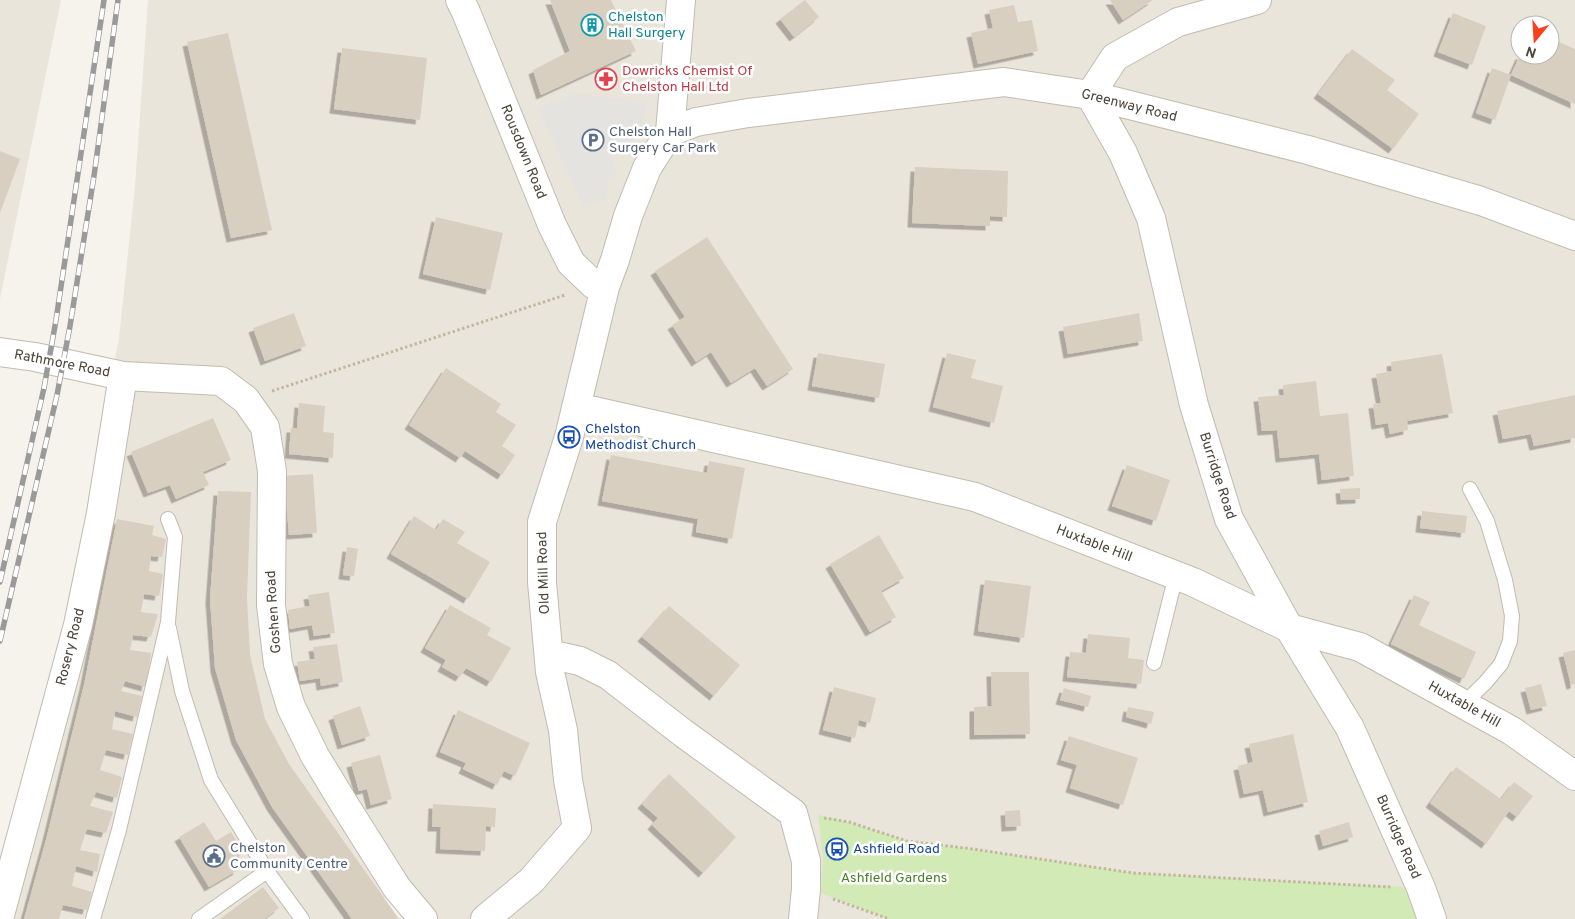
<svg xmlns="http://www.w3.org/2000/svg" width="1575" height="919" font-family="Overpass,sans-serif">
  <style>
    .residential { fill: #eae5da; fill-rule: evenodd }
    .park { fill: #d2eab5 }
    .parking { fill: #e5e3e0 }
    .building { fill: #d8cfc1; filter: url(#shadow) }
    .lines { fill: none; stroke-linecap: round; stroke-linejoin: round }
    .lane-casing { stroke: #c2bbae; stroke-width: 16 }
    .street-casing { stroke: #c2bbae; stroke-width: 30 }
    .path { stroke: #c4b79f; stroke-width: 3; stroke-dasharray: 2.5 2.5; stroke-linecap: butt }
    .lane { stroke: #fff; stroke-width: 14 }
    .street { stroke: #fff; stroke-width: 28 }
    .rail-casing { stroke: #9a9a9a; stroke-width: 5.5 }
    .rail { stroke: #fff; stroke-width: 4; stroke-dasharray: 11; stroke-linecap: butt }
    .labels { text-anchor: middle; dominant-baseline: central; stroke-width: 5; stroke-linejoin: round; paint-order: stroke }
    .culture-label { font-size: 14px; fill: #0d838f; stroke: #fff; text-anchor: start }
    .health-label { font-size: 14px; fill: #be3a42; stroke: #fff; text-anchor: start }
    .street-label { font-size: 14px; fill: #4b4439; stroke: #fff }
    .service-label { font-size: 14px; fill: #4e5e75; stroke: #fff; text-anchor: start }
    .transit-label { font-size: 14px; fill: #164399; stroke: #fff; text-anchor: start }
    .park-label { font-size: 14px; fill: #4a7f2a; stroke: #fff }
  </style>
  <defs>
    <filter id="shadow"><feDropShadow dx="-4.5" dy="4.5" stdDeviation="0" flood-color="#0004"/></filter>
  </defs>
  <rect width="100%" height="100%" fill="#f6f3ec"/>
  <path class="residential" d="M0,0H61L0,299Z
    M148,0H1575V919H423L397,888L355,919H0L34,756L79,551L119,338L135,186ZM1520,25H1550V55H1520Z"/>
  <path class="park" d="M818,815L849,822L907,841L973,849L1133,873L1421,888L1432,919H889L821,893L823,856Z"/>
  <path class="parking" d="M577,93L647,102L641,128L625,151L613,156L617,176L608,179L607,199L584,208L538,108Z"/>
  <path class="building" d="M550,0H611L636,51L541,95L533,70L570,51Z
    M805,0L819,17L794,37L780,19Z
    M1110,0H1153L1123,20Z
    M1014,5L1018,22L1032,20L1038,51L978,64L971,33L993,28L989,10Z
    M1453,13L1486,26L1472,65L1438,52Z
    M228,33L272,230L231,238L187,42Z
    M1550,38L1575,49V104L1511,75L1520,55H1550Z
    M342,48L427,58L420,120L334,109Z
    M1352,49L1395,80L1387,90L1419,114L1393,149L1318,94Z
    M1492,68L1511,75L1495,120L1476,113Z
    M0,151L20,159L0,213Z
    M915,167L1008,171L1007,217L990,216V226L912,223Z
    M436,217L503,233L490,290L423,274Z
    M707,237L793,369L767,386L755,368L731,383L711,352L696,362L672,325L685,317L655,271Z
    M294,313L306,346L265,361L253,328Z
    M1139,313L1143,341L1068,354L1063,327Z
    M818,353L885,364L879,398L812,386Z
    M947,353L976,360L971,378L1003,386L994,423L933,407Z
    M1442,354L1453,413L1407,421L1408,430L1390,434L1388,423L1376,425L1373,404L1381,403L1376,374L1392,371L1391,362Z
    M446,368L501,404L496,412L516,425L502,446L515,455L502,475L465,451L460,458L409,425Z
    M1316,381L1320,416L1348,413L1354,476L1322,480L1319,454L1280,458L1277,430L1262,431L1258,397L1284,395L1283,385Z
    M1575,395V438L1534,446L1531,434L1503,439L1497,411Z
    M299,403L325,406L323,432L334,433L333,458L289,454L291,428H297Z
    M213,418L231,460L203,472L209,485L176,499L170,485L148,493L131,452Z
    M611,455L707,473L709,461L745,468L732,539L696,532L698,519L602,501Z
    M1127,465L1170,480L1156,521L1112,506Z
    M313,474L317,533L289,535L284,476Z
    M1360,488V499L1341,500L1340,489Z
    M218,491L251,492L247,598L250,655L265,719L289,764L399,919H352L272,807L236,740L215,668L210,599Z
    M1422,511L1467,516L1465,533L1420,528Z
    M414,516L436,530L443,519L465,532L457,543L490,562L468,599L391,554Z
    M117,519L154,526L152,535L166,539L162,557L151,556L149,571L163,574L159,596L144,594L141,612L158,614L151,637L133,635L130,650L151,653L146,687L125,681L121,691L142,696L137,717L115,711L112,729L133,734L128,755L106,750L100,770L122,777L117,798L96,792L90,806L113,812L106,833L87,829L80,850L100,854L97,872L76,866L72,886L92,892L87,910L63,905L59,919H24L46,840L84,685Z
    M879,535L904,578L881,591L896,617L870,632L830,564Z
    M347,547L358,549L354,576L343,575Z
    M985,580L1031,586L1024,638L978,631Z
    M329,592L335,633L314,636L312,625L290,629L288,610L310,606L308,595Z
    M1414,595L1430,602L1419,625L1476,652L1464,679L1391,644Z
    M450,605L491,628L487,635L511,648L491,682L466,668L460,677L442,667L446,660L425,648Z
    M669,606L740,665L714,696L642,637Z
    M1088,634L1130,638L1128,658L1144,660L1141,684L1067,677L1070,652L1086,653Z
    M337,644L343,682L321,686L320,678L300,681L297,662L315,659L313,647Z
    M1575,650V684L1571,685L1563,653Z
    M991,672H1029L1030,734L974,735V707L992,706Z
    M1541,684L1547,706L1531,710L1525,688Z
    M834,687L876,698L870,723L859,720L855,738L823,730Z
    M1064,688L1091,696L1088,707L1060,700Z
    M360,706L370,736L342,745L333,716Z
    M1128,707L1154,712L1151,724L1126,717Z
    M458,710L530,743L515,776L504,771L497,785L463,769L466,763L440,752Z
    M1293,734L1308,802L1268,812L1263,790L1244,794L1238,766L1253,762L1249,744Z
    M1069,736L1138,758L1123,805L1070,788L1077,765L1061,760Z
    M380,755L392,799L371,805L367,789L359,791L351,763Z
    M1456,767L1501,799L1514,782L1533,796L1517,817L1509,811L1486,844L1430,803Z
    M669,774L736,837L703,873L652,825L658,818L642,804Z
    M433,804L496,808L495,827L486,826L485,851L440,849L441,827H432Z
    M1020,810L1021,826L1006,827L1005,811Z
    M204,822L216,841L231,832L244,853L233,860L238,870L209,887L179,837Z
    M1349,822L1353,837L1323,846L1319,831Z
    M263,887L279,908L264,919H220Z"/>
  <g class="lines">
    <g class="lane-casing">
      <path id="lane" d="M169,628L182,691L211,780L267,871L302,919
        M1154,663L1176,575
        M1463,704L1485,683L1501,664L1510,641L1512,616L1505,580L1487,521L1470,489
        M93,919L119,830L168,622L175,537L168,519
        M199,919L267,871"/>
    </g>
    <g class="street-casing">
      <path id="street" d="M460,0L466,12L552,225L571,263L594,285L605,287
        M1257,0L1178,22L1115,57L1090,95L1123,153L1151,218L1194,405L1229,519L1289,628L1350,728L1421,888L1432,919
        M670,132L696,122L748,113L1004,82L1090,95L1308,150L1481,201L1575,236
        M0,352L35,357L123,376L221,381L246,400L265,427L272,471L271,605L278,664L291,707L315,756L346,807L397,888L423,919
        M576,407L975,497L1193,582L1289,628L1360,647L1512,731L1575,776
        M549,654L580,661L608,675L683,733L793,813L806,861V889L803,919
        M0,915L78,625L101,513L123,376
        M485,919L531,881L577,828L568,780L563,730L550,672L542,582V522L569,437L605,287L615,260L628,216L647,168L670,132L681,0"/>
    </g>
    <path class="path" d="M272,391L565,295
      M824,818L849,822L907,841L973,849L1133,873L1391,887
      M833,899L889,919"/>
    <use href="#lane" class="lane"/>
    <use href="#street" class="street"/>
    <g class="rail-casing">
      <path id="rail" d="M0,582L44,388L56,320L104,0
        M0,641L57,395L70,326L94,176L118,0"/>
    </g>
    <use href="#rail" class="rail"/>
  </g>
  <defs>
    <g id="building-ring" transform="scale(1.125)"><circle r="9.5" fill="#fff" stroke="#0f9aa8" stroke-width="1.5"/><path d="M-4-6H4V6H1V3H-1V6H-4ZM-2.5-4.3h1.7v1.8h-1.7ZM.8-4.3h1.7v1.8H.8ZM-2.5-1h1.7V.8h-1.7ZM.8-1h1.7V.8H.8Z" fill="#0f9aa8"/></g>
    <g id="pharmacy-ring" transform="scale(1.125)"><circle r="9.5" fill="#fff" stroke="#e0444e" stroke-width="1.5"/><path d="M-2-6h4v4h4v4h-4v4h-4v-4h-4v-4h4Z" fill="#e0444e"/></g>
    <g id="parking-ring" transform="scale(1.125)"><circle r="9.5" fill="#fff" stroke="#5c6f8a" stroke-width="1.5"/><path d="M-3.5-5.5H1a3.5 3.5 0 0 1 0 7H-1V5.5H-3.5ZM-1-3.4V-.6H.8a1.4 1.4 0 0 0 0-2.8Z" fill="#5c6f8a"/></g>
    <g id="bus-ring" transform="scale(1.125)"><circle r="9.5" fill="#fff" stroke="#1a4fb4" stroke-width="1.5"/><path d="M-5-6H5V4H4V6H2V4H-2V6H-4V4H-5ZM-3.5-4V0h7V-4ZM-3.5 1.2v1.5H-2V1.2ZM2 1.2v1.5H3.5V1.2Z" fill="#1a4fb4"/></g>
    <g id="civic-ring" transform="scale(1.125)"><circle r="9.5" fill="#fff" stroke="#5c6f8a" stroke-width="1.5"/><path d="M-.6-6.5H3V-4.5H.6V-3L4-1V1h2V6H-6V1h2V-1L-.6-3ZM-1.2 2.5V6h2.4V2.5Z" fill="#5c6f8a"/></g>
  </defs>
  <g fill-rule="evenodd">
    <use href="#building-ring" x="592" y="25"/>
    <use href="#pharmacy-ring" x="606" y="79"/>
    <use href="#parking-ring" x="593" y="140"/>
    <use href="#bus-ring" x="569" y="437"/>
    <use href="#bus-ring" x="837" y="849"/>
    <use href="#civic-ring" x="214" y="856"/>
  </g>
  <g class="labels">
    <g class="culture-label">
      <text x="608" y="17">Chelston<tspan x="608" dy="16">Hall Surgery</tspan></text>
    </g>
    <g class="health-label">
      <text x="622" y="71">Dowricks Chemist Of<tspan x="622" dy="16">Chelston Hall Ltd</tspan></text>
    </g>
    <g class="street-label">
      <text transform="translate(1129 106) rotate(14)">Greenway Road</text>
      <text transform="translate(523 152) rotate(68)">Rousdown Road</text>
      <text transform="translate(62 364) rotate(11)">Rathmore Road</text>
      <text transform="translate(1217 476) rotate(72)">Burridge Road</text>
      <text transform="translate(1094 544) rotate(21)">Huxtable Hill</text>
      <text transform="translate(544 573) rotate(-92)">Old Mill Road</text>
      <text transform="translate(274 612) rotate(-94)">Goshen Road</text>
      <text transform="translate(71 647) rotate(-76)">Rosery Road</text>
      <text transform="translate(1464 705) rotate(29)">Huxtable Hill</text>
      <text transform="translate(1398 837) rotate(66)">Burridge Road</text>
    </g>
    <g class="service-label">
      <text x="609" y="132">Chelston Hall<tspan x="609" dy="16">Surgery Car Park</tspan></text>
      <text x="230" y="848">Chelston<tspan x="230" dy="16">Community Centre</tspan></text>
    </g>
    <g class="transit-label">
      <text x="585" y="429">Chelston<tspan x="585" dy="16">Methodist Church</tspan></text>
      <text x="853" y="849">Ashfield Road</text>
    </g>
    <g class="park-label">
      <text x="894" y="878">Ashfield Gardens</text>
    </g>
  </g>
  <g transform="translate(1535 40) rotate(198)"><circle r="24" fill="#ffffff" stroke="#b7b4b0"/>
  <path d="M0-4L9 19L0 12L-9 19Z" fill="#fc3f1d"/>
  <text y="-8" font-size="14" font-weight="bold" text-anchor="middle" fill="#4b4439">N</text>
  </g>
</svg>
